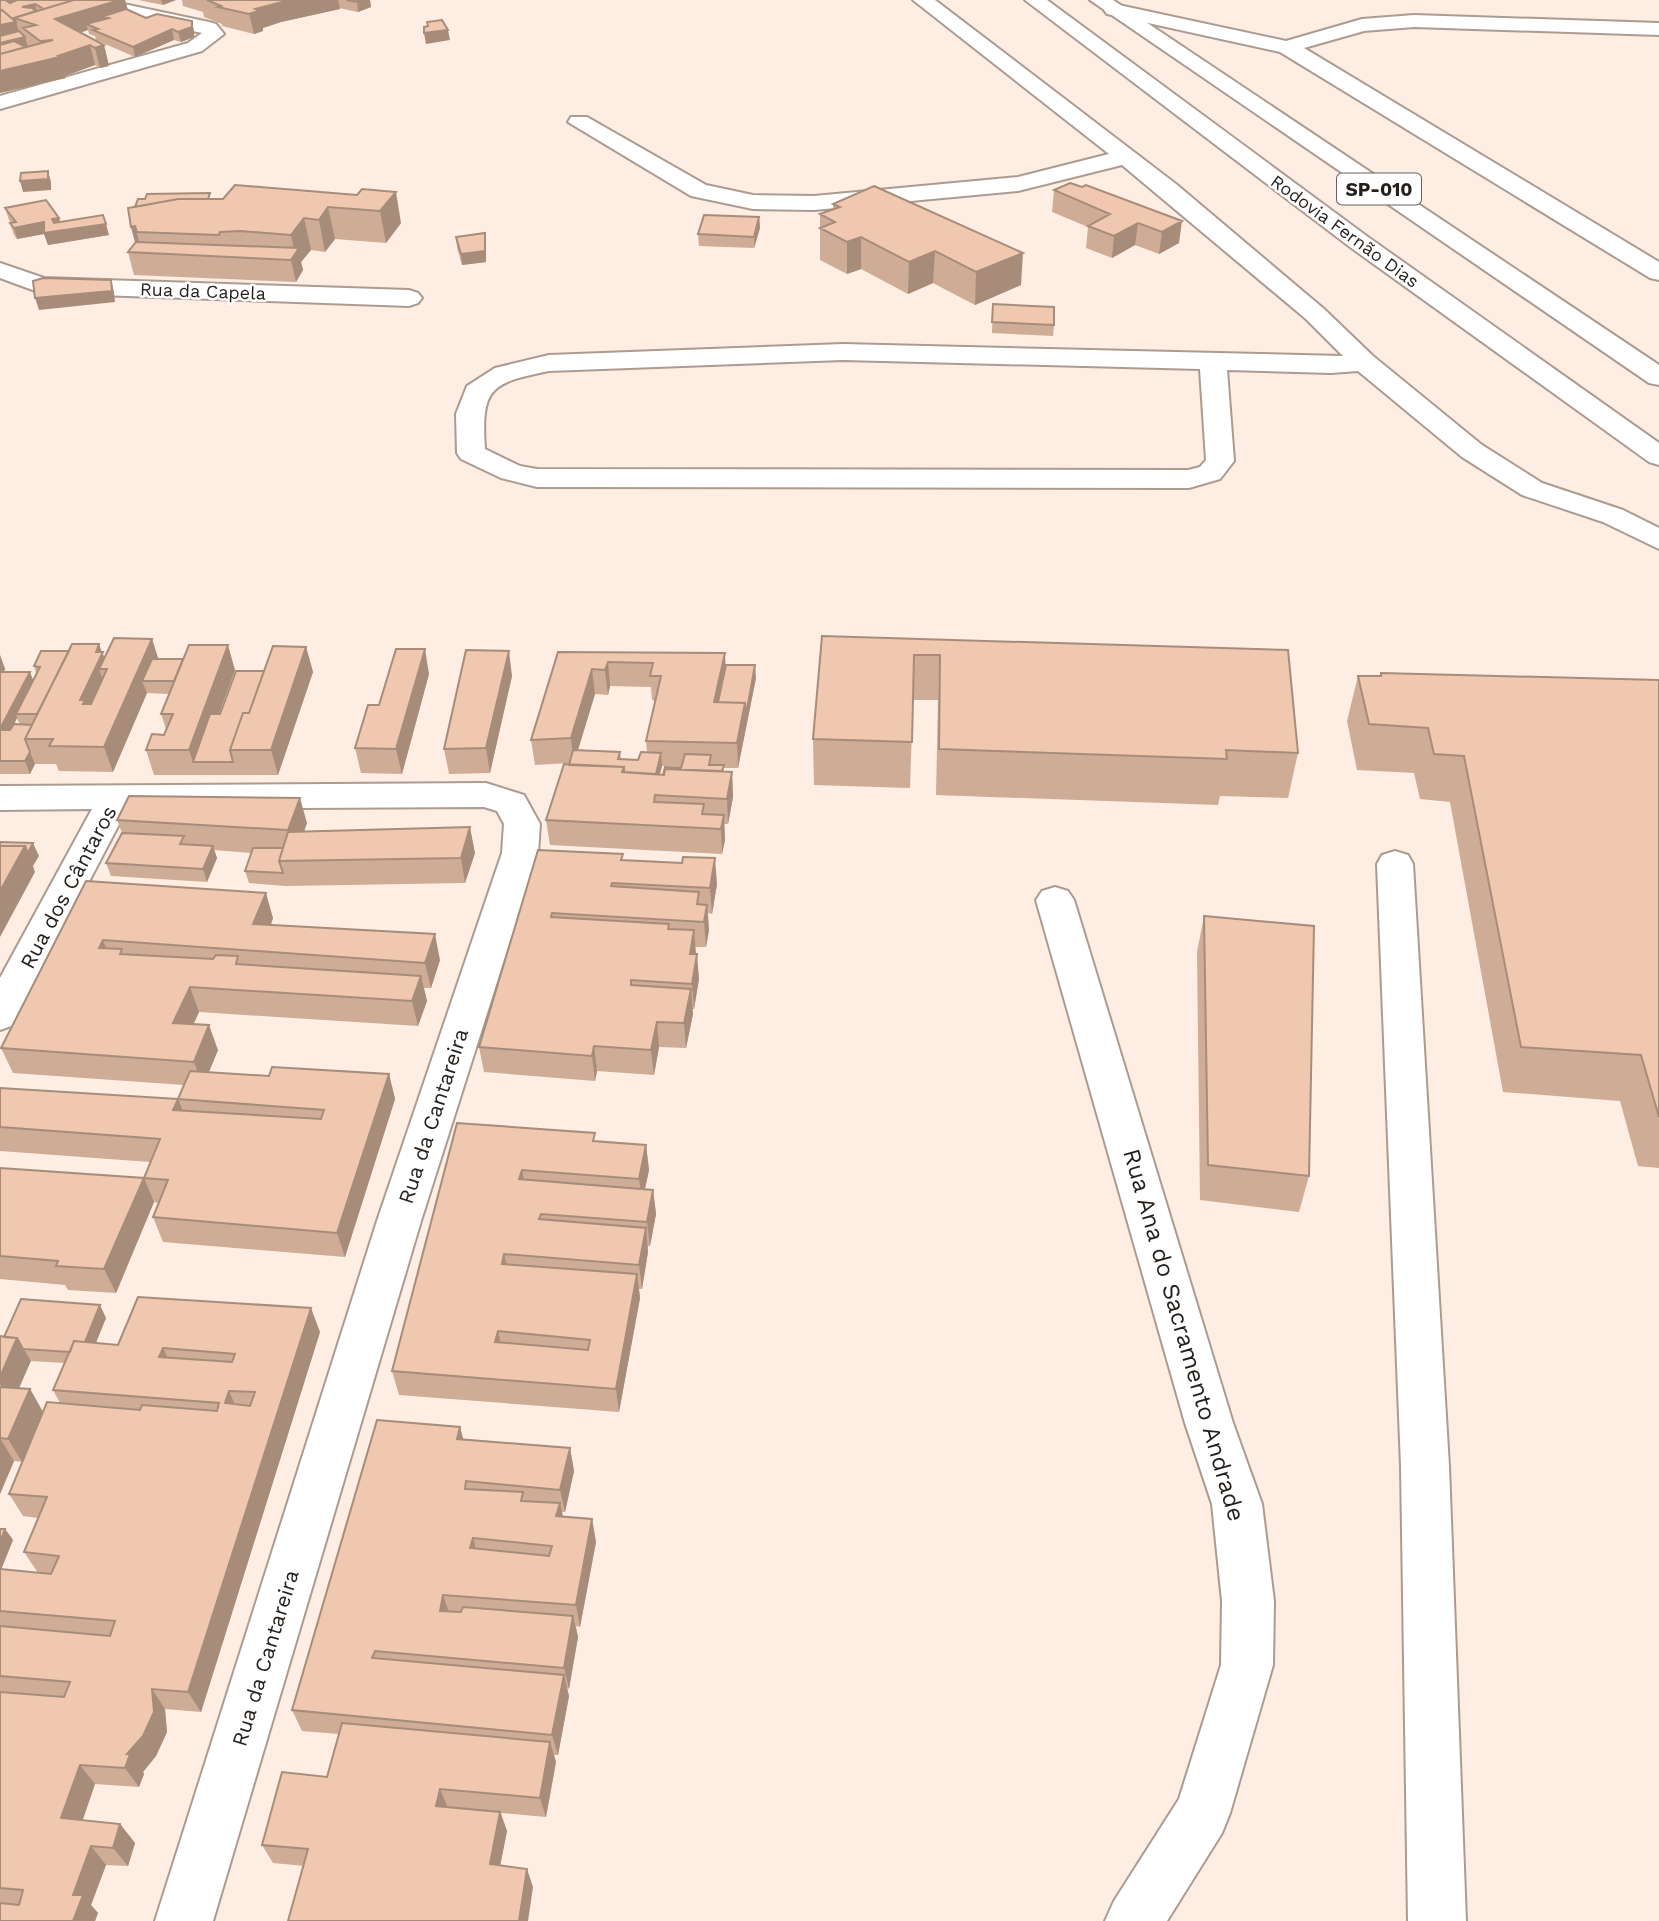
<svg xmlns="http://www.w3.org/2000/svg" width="1659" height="1921" font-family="'Work Sans',sans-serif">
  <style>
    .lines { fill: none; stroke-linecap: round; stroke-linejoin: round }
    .minor-casing { stroke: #ab9b91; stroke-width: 4 }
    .highway-casing { stroke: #ab9b91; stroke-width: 4 }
    .minor { fill: #fff; fill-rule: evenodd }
    .highway { fill: #fff; fill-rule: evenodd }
    .wall { fill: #ceac96; fill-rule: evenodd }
    .shaded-wall { fill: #a78c7a }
    .building { fill: #efc8af; stroke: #a78c7a; stroke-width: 2; fill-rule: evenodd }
    .labels { text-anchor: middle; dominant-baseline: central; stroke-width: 5; stroke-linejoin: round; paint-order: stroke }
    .far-street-label { font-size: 18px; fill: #251f1b; stroke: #fefefe }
    .shield { fill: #fefefe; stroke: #66625f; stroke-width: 2 }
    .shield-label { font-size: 19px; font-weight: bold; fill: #251f1b }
    .street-label { font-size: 21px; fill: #251f1b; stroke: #fefefe }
    .near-street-label { font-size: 24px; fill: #251f1b; stroke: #fefefe }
  </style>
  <rect width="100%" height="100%" fill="#feede2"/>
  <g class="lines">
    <g class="minor-casing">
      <path id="minor" d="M67,0H105L209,22L216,24L224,34L202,51L0,109V96L188,43L202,33L77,6Z
        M913,0H935L1176,184L1324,309L1373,356L1482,445L1542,483L1623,510L1659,528V549L1603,522L1522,495L1462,457L1358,371L1331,373L1227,370L1234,461L1220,479L1189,488L537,487L501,478L461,459L457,453L456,414L467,386L495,368L549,355L843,344L1343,356L1306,319L1122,165L1018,191L814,210L753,209L691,196L568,122L571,117H587L706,185L753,195L814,196L1018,177L1109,154ZM843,360L1200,369L1206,460L1200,467L1188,470L537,469L520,466L485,449C481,388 490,383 549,371Z
        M1114,4L1286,41L1362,19L1414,15L1659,23V35L1414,27L1364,31L1304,48L1659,262V280L1650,278L1280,52L1107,14L1104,10L1107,6Z
        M0,263L44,278L409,290L418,293L422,298L418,303L409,306L41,293L0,278Z
        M486,783L524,795L540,824L538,853L421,1221L213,1921H155L377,1221L502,853L504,824L497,811L484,807L127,809L14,1025L0,1030V978L92,809L0,810V786Z
        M1395,851L1408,855L1413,864L1449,1466L1466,1921H1408L1401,1466L1377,864L1382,855Z
        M1055,887L1068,891L1074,900L1233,1423L1262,1504L1274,1601L1273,1665L1230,1813L1222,1833L1167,1921H1105L1114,1901L1179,1799L1221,1665L1222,1601L1212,1504L1185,1423L1036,900L1042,891Z"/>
    </g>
    <g class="highway-casing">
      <path id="highway" d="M1025,0H1047L1368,237L1659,443V465L1649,462L1350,247Z
        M1090,0H1113L1659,365V385L1649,383Z"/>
    </g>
    <use href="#minor" class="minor"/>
    <use href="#highway" class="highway"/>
  </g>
  <path class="wall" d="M0,0H125L128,10L146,18L194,31V37L181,42L174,40L135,57L96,40L95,36L89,34L88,30L80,33L104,45L109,66L100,68L95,65L65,76L66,78L0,93Z
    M138,0H176L163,5Z
    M182,0H370L371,7L358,12L339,8L340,9L281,22L263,28V31L254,34L222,26V24L204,17L203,12L183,6Z
    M1086,185L1179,243L1159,254L1135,245L1112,258L1086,248L1088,227L1052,212L1054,190L1082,187Z
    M357,195L401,223L386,243L335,239L325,252L311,250L301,262L303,270L296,282L134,275L128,252L135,242L131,227L135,207L145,199H211Z
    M833,204L1021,285L975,305L933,283L908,294L861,269L847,274L820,260V214L833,210Z
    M5,208L59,218L60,222L109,235L48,245L44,234L17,239L14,235L10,223H12L9,220Z
    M759,217L760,228L754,248L699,246L698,234Z
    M456,237L486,244V262L462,265L457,248Z
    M993,304L1054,325L1053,336L992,333Z
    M822,636L1288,650L1298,753L1288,798L1220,796L1218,805L936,795L938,700H913L910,788L814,785L813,739Z
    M152,639L158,659L235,670L219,714L264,671L306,647L313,672L278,775H154L146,750L164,735L166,729L161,714L169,694L147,693L113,772L59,771L56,764H35L30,774H0V655L5,669L4,672L33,680L36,673L34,666L102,652L105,658ZM17,718L20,725L14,724Z
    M558,652L726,665L756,678L738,768H724V771L732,772L733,797L728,824H724L725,840L722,854L550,845L546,820L569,763L535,765L531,740ZM610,686L651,687L652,700L655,701L646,741L647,752L638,760L621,759L620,752L578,750L595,694L608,695ZM662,766L681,767L663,775L660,774Z
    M1381,673L1659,680V1168L1638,1166L1620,1101L1503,1092L1450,802L1420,799L1414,773L1357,770L1347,721L1358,676H1380Z
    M429,674L402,774L361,773L355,748L379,705Z
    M512,676L490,773L449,774L444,749Z
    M117,820L307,823L304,832L475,853L465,883L286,886L249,883L245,871L251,853L214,850L217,858L207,882L111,876L106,863L122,833Z
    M538,850L623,860L717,884L712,914L708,913L709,930L706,947H695L699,979L694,1009H692L693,1014L686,1048L659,1047L654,1075L597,1071L595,1081L484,1072L479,1047Z
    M86,881L273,918L271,925L440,960L431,988H424L427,1001L418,1026L199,1012L193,1024L218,1050L209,1072L269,1076L389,1074L395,1099L345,1257L163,1242L153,1217L158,1203L154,1202L116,1293L68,1290L65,1285L0,1279V1168L144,1178L150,1162L0,1151V1088L178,1099L184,1085L13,1073L1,1048Z
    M1204,916L1309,1176L1299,1212L1200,1200L1197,952Z
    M457,1123L596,1141L646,1145L649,1170L645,1189L653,1190L656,1214L650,1246H648V1252L642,1289H639L640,1298L619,1412L399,1395L392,1371Z
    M106,1318L96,1343L118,1345L320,1332L201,1712L165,1709L167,1732L156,1756L143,1772L144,1774L139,1787L95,1784L82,1820L120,1824L135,1843L128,1866L106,1865L91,1905L98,1913L95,1921H0V1529H5L13,1540L1,1570L38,1573L24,1552L38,1518L23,1516L9,1494L60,1403L53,1390L65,1363L30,1361L19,1388L30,1389L43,1412L22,1462L14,1461L0,1494V1336L4,1337Z
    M460,1427L463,1439L570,1448L574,1471L565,1512H562L563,1516L592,1519L596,1542L580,1627L576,1626L578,1637L569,1689L567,1688L569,1696L558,1755H554L556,1762L546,1817L501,1813L507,1831L500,1865L533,1887L273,1863L262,1845L327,1777L339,1734L302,1731L292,1710Z"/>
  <path class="shaded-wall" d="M12,0H28L35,4L38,14L7,1Z
    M120,0H125L130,18H109L104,16L106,25L86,24L88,30L60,39L52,14Z
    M161,0H176L163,5Z
    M290,0H338L340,9L281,22L263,28V31L254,34L249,14L255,9Z
    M362,0H370L371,7L358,12L357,2Z
    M0,21L16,22L21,38L25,37L28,47L0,54Z
    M192,21L194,31V37L181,42L178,32Z
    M172,29L174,40L135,57L133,47Z
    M448,30L450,40L426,44L424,33Z
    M53,40L58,56L90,45L95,65L65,76L66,78L0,93V60L45,61L40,41Z
    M104,45L109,66L100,68L95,48Z
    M48,171L51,182V190L23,192L20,181Z
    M396,192L401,223L386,243L380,211Z
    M328,207L335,239L325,252L319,220Z
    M759,217L760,228L754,248V237Z
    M59,218L62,229L55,231L52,219Z
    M304,218L311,250L301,262L303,270L296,282L291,260L295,254L291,235Z
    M1182,221L1179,243L1159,254L1162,232Z
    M44,222L47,233L106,224L109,235L48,245L44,234L17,239L14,228Z
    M1138,223L1135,245L1112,258L1114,236Z
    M135,226L142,253H138L131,227Z
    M485,233L486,244V262L462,265L461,254Z
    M861,237V269L847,274V242Z
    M935,251L933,283L908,294L909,262Z
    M1023,253L1021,285L975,305L976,272Z
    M111,280L114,292L115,302L39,310L35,298Z
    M152,639L160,664L142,681L147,693L113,772L104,747Z
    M99,644L111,677L107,669H99L106,688L91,719L80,700Z
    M228,645L235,670L201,762H193L189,750Z
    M306,647L313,672L278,775L271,750Z
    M425,649L429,674L402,774L396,749Z
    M509,651L512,676L490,773L486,748Z
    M725,653L726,678L715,714L714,702Z
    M0,655L5,669L0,679Z
    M608,662L610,686L608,695L605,670Z
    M755,665L756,678L738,768L737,743L745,703Z
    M592,669L595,694L574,763L571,738Z
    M30,672L35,685L16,714L17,718L5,743L0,729Z
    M30,752L35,764L30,774L25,761Z
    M661,753L662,766L655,793L654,780Z
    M732,772L733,797L728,824L727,799Z
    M300,798L307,823L295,855L288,830Z
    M724,815L725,840L722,854L721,829Z
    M470,827L475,853L465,883L461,858Z
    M33,843L39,856L33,866L35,872L0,937V891L25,846Z
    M213,846L217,858L207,882L203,869Z
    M715,858L717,884L712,914L710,888Z
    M266,893L273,918L261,949L253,924Z
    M707,905L709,930L706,947L704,922Z
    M694,930L696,955L690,954Z
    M435,934L440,960L431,988L425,963Z
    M103,940L113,965L99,948Z
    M697,954L699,979L694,1009L692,984Z
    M421,976L427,1001L418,1026L412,1001Z
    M190,987L199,1012L183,1048L173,1023Z
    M691,989L693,1014L686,1048L684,1023Z
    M657,1022L659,1047L654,1075L651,1050Z
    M209,1025L218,1050L203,1086L194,1062Z
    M594,1046L597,1071L595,1081L592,1056Z
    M389,1074L395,1099L345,1257L337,1233Z
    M178,1099L188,1124L173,1110Z
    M646,1145L649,1170L642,1203L639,1179Z
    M522,1170L527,1194L519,1179Z
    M144,1178L154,1202L116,1293L104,1269Z
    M653,1190L656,1214L650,1246L647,1222Z
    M646,1228L648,1252L642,1289L639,1265Z
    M504,1254L510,1279L502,1264Z
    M637,1274L640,1298L619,1412L616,1389Z
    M100,1305L106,1318L87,1364L81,1352Z
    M311,1308L320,1332L201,1712L188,1692Z
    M498,1331L503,1355L495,1342Z
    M17,1338L31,1361L12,1404L0,1384V1377Z
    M163,1348L174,1372L159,1357Z
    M30,1389L43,1412L22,1462L8,1439Z
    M229,1391L239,1414L225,1403Z
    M460,1427L466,1450L457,1439Z
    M0,1438L14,1461L0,1494Z
    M570,1448L574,1471L565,1512L560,1490Z
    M560,1503L565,1526L556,1516Z
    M592,1519L596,1542L580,1627L576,1605Z
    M5,1529L13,1540L0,1572V1542Z
    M473,1538L479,1560L470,1548Z
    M443,1595L450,1616L440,1611Z
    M573,1616L578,1637L569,1689L564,1668Z
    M564,1675L569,1696L558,1755L552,1735Z
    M152,1689L165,1709L167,1732L156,1756L143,1772L144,1774L139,1787L125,1768L127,1754Z
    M550,1742L556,1762L546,1817L540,1798Z
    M80,1765L95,1784L77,1837L61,1818Z
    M440,1789L448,1808L436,1806Z
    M500,1812L507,1831L497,1882L490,1864Z
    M120,1824L135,1843L128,1866L113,1848Z
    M91,1846L106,1865L91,1905L98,1913L95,1921H73V1895Z
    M527,1869L533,1887L528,1921H519Z"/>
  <path class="building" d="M0,0H12L7,1L10,3L17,0H74L44,9L35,4L22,7L32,8L36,11L14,18L15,21L2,10L0,11Z
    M74,0H120L55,19L104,45L95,48L90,45L58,56L60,57L0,71V54L53,40L40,41L23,28L36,25L14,18Z
    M207,0H290L255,9L259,11L249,14L218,7L221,6Z
    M346,0H362L357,2Z
    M126,9L146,18L157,14L192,21V27L178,32L172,29L133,47L93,30L98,29L86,24L109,18L104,16Z
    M2,10L16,22L0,25V11Z
    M442,20L448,30L424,33V27L428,26L427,22Z
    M19,31L25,37L0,43V36Z
    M14,41L26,47L0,54V45Z
    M48,171V179L20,181L21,173Z
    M1070,183L1082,187L1086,185L1182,221L1162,232L1138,223L1114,236L1088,226L1110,214L1054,190Z
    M235,185L357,195L362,189L396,192L380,211L328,207L319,220L304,218L291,235L240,231L220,232L219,235L137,232L135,226L131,227L128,208L178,199H223Z
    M874,186L1023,253L976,272L935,251L909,262L861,237L847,242L820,228L835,222L820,214L840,207L833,204Z
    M210,193L208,199H178L135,207L138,199H145L147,194Z
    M46,200L59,218L52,219L54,223L103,215L106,224L44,233V222L14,228L10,223L16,222L5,208Z
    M704,215L759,217L754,237L698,234Z
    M485,233V251L461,254L456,237Z
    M136,242L299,248L291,260L128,252Z
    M43,278L111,280L112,291L35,298L33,281Z
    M993,304L1054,307V325L992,322Z
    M822,636L1288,650L1298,753L1226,750L1227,759L939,749L940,655H914L912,742L813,739Z
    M114,638L152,639L104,747L49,746L53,739H25L72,644H99L96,652H103L80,700H85L83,704H91L107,669H99Z
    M189,645H228L189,750H146L152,734L164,735L173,714H161Z
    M273,646L306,647L271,750H230L243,713H249Z
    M396,649H425L396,749L355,748L368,705H379Z
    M466,650L509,651L486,748L444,749Z
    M41,651H69L37,714H16L40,667L34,666Z
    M558,652L725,653L714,702L745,703L737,743L646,741L661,676H650L653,663L608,662L605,670L592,669L571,738L531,740Z
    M152,659H183L174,681H142Z
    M726,665H755L746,715L745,703L718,702Z
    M236,671H264L249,713H243L230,750L233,762H193L210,714H220Z
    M0,672H30L0,729Z
    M1381,673L1659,680V1117L1641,1055L1521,1047L1464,756L1434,754L1428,728L1369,724L1358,676H1381Z
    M14,724L32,725L25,739L30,752L25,761H0V730H10Z
    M573,750L620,752L618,759L638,760L641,752L661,753L656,774L624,772V767L569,765Z
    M685,754L711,755L709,765H724L722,771L665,769L664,775H663L665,767L681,768Z
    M564,764L624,767L622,772L664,775L665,769L732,772L727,799L655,795L654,802L704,804L702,814L724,815L721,829L546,820Z
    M129,796L300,798L288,830L117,820Z
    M470,827L461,858L279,861L288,832Z
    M122,833L184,836L180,844L213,846L203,869L106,863Z
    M0,842L33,843L28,853L25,846H0Z
    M0,846H25L0,891Z
    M253,848H283L279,861L283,873L245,871Z
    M538,850L623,854L621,860L682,863L683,857L715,858L710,888L612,883L611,886L699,892L697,904L707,905L704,922L552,913L551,917L669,924L668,929L694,930L690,954H697L692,984L631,980V985L691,989L684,1023L657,1022L651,1050L594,1046L592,1056L479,1047Z
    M86,881L266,893L253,924L435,934L425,963L103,940L99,948L122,949L120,954L213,959L216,955L238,956L236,964L421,976L412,1001L190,987L173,1023L209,1025L194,1062L1,1048Z
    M1204,916L1314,926L1309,1176L1208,1165Z
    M272,1067L389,1074L337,1233L153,1217L168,1180L144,1178L160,1139L0,1127V1088L178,1099L190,1071L269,1076ZM178,1099L324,1110L321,1119L173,1110Z
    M457,1123L595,1133L593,1141L646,1145L639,1179L522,1170L519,1179L653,1190L647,1222L541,1214L539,1219L646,1228L639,1265L504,1254L502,1264L637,1274L616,1389L392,1371ZM498,1331L590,1340L588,1350L495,1342Z
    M0,1168L144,1178L104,1269L56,1266L58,1261L0,1256Z
    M138,1297L311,1308L188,1692L152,1689L154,1712L143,1736L127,1754H130L125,1768L80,1765L61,1818L120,1824L113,1848L91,1846L73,1895H83L73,1921H0V1903L19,1905L23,1890L0,1888V1692L64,1697L70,1682L0,1676V1626L110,1636L115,1621L0,1611V1569L51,1574L59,1556L24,1552L47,1497L9,1494L47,1402L140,1410L142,1405L217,1411L219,1403L53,1390L74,1341L118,1345ZM163,1348L235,1354L232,1362L159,1357ZM229,1391L255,1392L250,1406L225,1403Z
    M21,1299L100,1305L85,1342L74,1341L70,1352L23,1349L17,1338L4,1337Z
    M0,1336L17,1338L0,1377Z
    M0,1387L30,1389L8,1439L0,1438Z
    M377,1420L460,1427L457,1439L570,1448L560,1490L466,1481L465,1489L523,1492L521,1501L560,1503L556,1516L592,1519L576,1605L443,1595L440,1611L461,1612L463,1607L573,1616L564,1668L375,1651L372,1658L564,1675L552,1735L292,1710ZM473,1538L552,1546L549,1556L470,1548Z
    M0,1529H5L0,1542Z
    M342,1723L550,1742L540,1798L440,1789L436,1806L500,1812L490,1864L527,1869L519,1921H288L308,1849L262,1845L282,1772L327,1777Z"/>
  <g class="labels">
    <g class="far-street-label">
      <text transform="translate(1345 231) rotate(36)">Rodovia Fernão Dias</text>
      <text transform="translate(203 291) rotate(2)">Rua da Capela</text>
    </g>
    <rect class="shield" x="1337" y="173.5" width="84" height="31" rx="5"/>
    <g class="shield-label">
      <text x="1379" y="189">SP-010</text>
    </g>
    <g class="street-label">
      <text transform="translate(68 887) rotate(-62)">Rua dos Cântaros</text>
      <text transform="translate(433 1116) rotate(-72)">Rua da Cantareira</text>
      <text transform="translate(265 1658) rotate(-73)">Rua da Cantareira</text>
    </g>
    <g class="near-street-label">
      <text transform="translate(1184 1335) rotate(74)">Rua Ana do Sacramento Andrade</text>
    </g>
  </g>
</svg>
